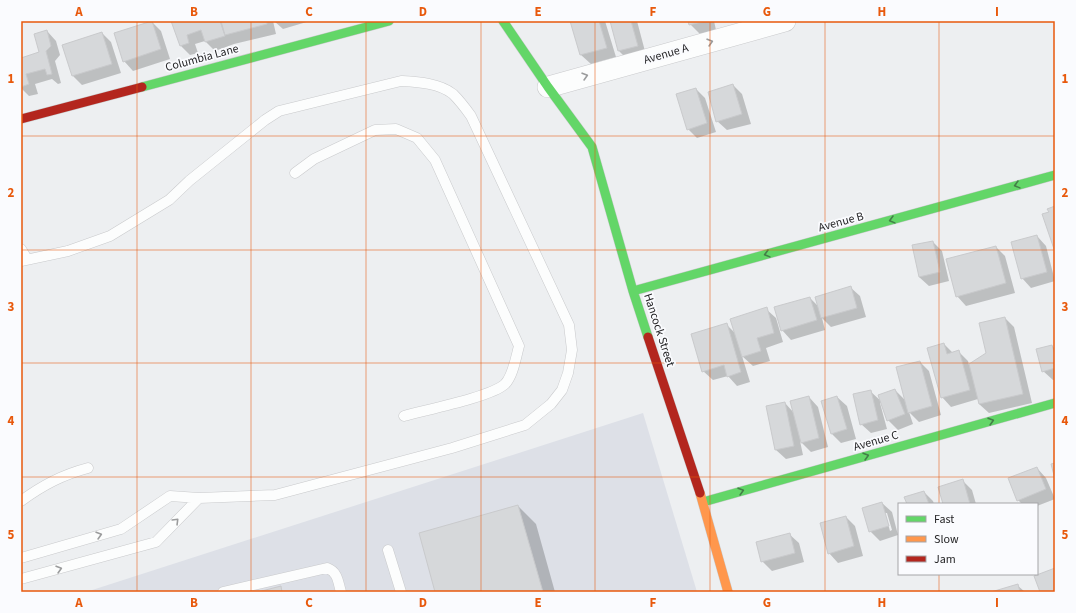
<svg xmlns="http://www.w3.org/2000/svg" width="1076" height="613" font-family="'Source Sans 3',sans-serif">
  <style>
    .built { fill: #dde0e7 }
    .shadow { fill: #0003; fill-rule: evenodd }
    .building { fill: #d6d8da; stroke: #c9cacc }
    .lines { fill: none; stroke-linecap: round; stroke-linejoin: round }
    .lane-casing { stroke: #c9cacc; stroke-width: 11 }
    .street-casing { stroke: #c9cacc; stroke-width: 22 }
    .fast-casing { stroke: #c9cacc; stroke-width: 10 }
    .slow-casing { stroke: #c9cacc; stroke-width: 10 }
    .jam-casing { stroke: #c9cacc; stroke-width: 10 }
    .lane { stroke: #fcfdfd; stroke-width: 10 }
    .street { stroke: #fcfdfd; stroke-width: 21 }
    .fast { stroke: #63d668; stroke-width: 9 }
    .slow { stroke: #ff974d; stroke-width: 9 }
    .jam { stroke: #b3261e; stroke-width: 9 }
    .oneway { stroke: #9b9c9d }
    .oneway2 { stroke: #447e48 }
    .grid { fill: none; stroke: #e8590c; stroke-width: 1; stroke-opacity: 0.55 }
    .labels { text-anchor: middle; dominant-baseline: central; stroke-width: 3.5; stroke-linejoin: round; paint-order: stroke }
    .street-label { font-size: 12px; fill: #252527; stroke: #fafbfe }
    .neatline { fill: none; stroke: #e8590c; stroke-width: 1.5 }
    .grid-label { font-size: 13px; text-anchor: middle; font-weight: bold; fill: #e8590c }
  </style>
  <rect width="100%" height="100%" fill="#edeff1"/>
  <path class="built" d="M643,413L697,592H86Z"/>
  <path class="shadow" d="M172,21H273L276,34L234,44L215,51L205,41L195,44L198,53L190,55L181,46Z
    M274,21H310L283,29Z
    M571,21H605L616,57L591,64L581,55Z
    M611,21H637L646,55L628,60L619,51Z
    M689,21H714L716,30L700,34L690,24Z
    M152,22L161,31L170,59L133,71L124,61Z
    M47,31L56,41L60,55L55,61L61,83L58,84L52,79L35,84L38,94L29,96L21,88V59L40,53Z
    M102,33L111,42L121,73L82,85L73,76L63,45Z
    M733,85L742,94L751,124L727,130L717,121Z
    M696,89L705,98L716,132L697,138L688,129Z
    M1037,236L1046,246L1055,281L1031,288L1022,278Z
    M933,242L942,251L949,281L929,286L919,277Z
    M996,247L1005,256L1015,293L966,306L957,296Z
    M850,287L860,296L866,317L831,327L822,318L825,330L791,340L782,330L810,298L819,307Z
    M766,309L776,318L783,342L766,348L770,361L753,366L742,356L750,382L737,386L728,376L713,380L703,371L727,325L736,334Z
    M1005,318L1014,327L1032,403L989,413L979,404L978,399L951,407L942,397L944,344L953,353L959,352L968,361L969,365L987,353Z
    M1052,346L1055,349V380H1053L1043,371Z
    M920,362L929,371L941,415L919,422L909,412L913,424L898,430L888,420L895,390L906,401Z
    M870,391L882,402L880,403L887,429L871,433L861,424Z
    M809,397L818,407L828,447L811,452L800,441L803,455L786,459L776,450L767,407L785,403L794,413Z
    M837,397L847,406L856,439L841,443L832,434Z
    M1037,468L1046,478L1055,499L1037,506V504H1022L1018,500Z
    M963,481L972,490L976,504H944Z
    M924,492L933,501L934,504H908Z
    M882,503L892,512L898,535L880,541L870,531ZM885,513H887L892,530L890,531Z
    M518,506L536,524L555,592H436Z
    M846,517L855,526L863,556L838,563L829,553Z
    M789,534L799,543L804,562L772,571L762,561Z
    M1017,585L1025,592H994Z"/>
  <path class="building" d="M152,21L161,49L123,62L114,33Z
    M171,21H220L225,36L205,42L201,30L187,35L189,43L180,46Z
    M221,21H267V24L225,35Z
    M570,21H599L607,48L580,55Z
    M610,21H631L638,46L618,51Z
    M688,21H706L689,25Z
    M47,30L51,46L46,51L52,74L47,75L45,69L26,74L29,84L21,87V58L39,52L34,34Z
    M102,32L112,64L72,76L62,45Z
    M733,84L742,114L716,122L708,92Z
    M696,88L707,123L687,130L676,94Z
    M1055,206V249H1054L1042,214L1049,212L1047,209Z
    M1037,235L1047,272L1021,279L1011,242Z
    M933,241L940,272L919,277L912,245Z
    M996,246L1006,283L956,297L946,259Z
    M851,286L857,308L821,318L815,297Z
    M810,297L817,320L781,331L774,307Z
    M767,307L774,333L757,338L761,351L742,357L730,319Z
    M1005,317L1023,394L979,404L969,364L986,353L979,323Z
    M727,323L741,372L727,377L724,365L702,372L691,334Z
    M944,343L947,354L959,350L970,390L941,398L927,348Z
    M1052,345L1055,355V368L1042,372L1036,349Z
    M920,361L932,406L908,413L896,367Z
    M895,389L905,414L887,421L878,395Z
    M871,390L878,420L860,425L853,394Z
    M809,396L819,438L801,443L790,401Z
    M837,396L847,429L831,434L821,401Z
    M785,402L794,446L775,450L766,406Z
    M1055,463V479L1051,464Z
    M1037,467L1046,489L1017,501L1008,478Z
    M963,479L970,504H943L938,487Z
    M924,491L929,504H907L904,497Z
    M882,502L889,526L869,532L862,508Z
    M518,505L543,592H435L419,533Z
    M846,516L854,546L828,554L820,523Z
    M790,533L795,553L761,562L756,542Z
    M1055,568V592H1040L1034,576Z
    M1018,584L1020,592H991Z
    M281,586L282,592H258Z"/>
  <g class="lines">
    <g class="lane-casing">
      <path id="lane" d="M295,173L314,159L375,130L396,129L417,138L435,160L519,346C516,357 513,376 505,384C491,397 425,410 404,416
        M21,249L27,259
        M21,261L68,251L110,236L169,200L189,181L265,120L279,111L401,81C418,82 439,83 453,94C460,101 466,109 471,116L569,325L572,350L568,373L562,390L551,404L525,425L452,448L275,495L199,498L170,496L121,529L21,558
        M21,501C43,485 62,475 88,468
        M388,550L401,592
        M21,579L156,542L199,498
        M223,592L327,568C338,572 338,582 341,592"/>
    </g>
    <g class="street-casing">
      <path id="street" d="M548,87L785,21"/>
    </g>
    <g class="fast-casing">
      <path id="fast" d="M503,21L548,87L592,147L633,291L648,337
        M142,87L389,21
        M633,291L1055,175
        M703,502L1055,403"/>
    </g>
    <g class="slow-casing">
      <path id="slow" d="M700,493L728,592"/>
    </g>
    <g class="jam-casing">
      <path id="jam" d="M21,119L142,87
        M648,337L700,493"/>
    </g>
    <use href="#lane" class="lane"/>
    <use href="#street" class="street"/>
    <use href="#fast" class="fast"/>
    <use href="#slow" class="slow"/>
    <use href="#jam" class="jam"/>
  </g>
  <defs><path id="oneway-chevron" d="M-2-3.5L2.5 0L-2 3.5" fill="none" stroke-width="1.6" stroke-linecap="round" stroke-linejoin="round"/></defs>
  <g class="oneway">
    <use href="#oneway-chevron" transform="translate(710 42) rotate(-16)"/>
    <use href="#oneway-chevron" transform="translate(585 76) rotate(-16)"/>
    <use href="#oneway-chevron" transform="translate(176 521) rotate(-45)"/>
    <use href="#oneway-chevron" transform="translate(99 535) rotate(-16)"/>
    <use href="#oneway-chevron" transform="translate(59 569) rotate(-16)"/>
  </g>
  <g class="oneway2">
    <use href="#oneway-chevron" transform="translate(1017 185) rotate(165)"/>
    <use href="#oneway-chevron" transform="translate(892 220) rotate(165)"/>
    <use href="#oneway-chevron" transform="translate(767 254) rotate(165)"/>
    <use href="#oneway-chevron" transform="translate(991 421) rotate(-16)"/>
    <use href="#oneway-chevron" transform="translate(866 456) rotate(-16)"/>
    <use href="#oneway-chevron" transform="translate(741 491) rotate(-16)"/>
  </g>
  <path class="grid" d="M137,21V592M251,21V592M366,21V592M481,21V592M595,21V592M710,21V592M825,21V592M939,21V504M21,136H1055M21,250H1055M21,363H1055M21,477H1055M939,574V592"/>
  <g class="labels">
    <g class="street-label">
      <text transform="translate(666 54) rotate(-16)">Avenue A</text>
      <text transform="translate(202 58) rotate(-15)">Columbia Lane</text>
      <text transform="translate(841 222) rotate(-15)">Avenue B</text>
      <text transform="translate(659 330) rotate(72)">Hancock Street</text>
      <text transform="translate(876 441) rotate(-16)">Avenue C</text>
    </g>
  </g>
  <rect width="1076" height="613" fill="none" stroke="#fafbfe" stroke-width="44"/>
  <rect x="898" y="503" width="140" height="72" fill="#fafbfe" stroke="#a5a5a8"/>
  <rect x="906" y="516" width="20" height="6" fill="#63d668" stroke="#a5a5a8"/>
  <text x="934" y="523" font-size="12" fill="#252527">Fast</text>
  <rect x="906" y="536" width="20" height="6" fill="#ff974d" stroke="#a5a5a8"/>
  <text x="934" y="543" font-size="12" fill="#252527">Slow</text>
  <rect x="906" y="556" width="20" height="6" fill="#b3261e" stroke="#a5a5a8"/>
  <text x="934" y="563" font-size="12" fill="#252527">Jam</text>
  <rect x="22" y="22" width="1032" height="569" class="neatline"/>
  <g class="grid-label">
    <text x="79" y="16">A</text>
    <text x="194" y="16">B</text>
    <text x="309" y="16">C</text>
    <text x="423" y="16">D</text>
    <text x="538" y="16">E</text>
    <text x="653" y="16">F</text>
    <text x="767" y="16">G</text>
    <text x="882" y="16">H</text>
    <text x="997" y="16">I</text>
    <text x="11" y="83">1</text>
    <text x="1065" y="83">1</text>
    <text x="11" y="197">2</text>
    <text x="1065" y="197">2</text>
    <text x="11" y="311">3</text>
    <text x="1065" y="311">3</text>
    <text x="11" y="425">4</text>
    <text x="1065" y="425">4</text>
    <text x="11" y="539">5</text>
    <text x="1065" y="539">5</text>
    <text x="79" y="607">A</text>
    <text x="194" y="607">B</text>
    <text x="309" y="607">C</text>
    <text x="423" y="607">D</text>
    <text x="538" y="607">E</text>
    <text x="653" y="607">F</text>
    <text x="767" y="607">G</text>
    <text x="882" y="607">H</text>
    <text x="997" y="607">I</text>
  </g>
</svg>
